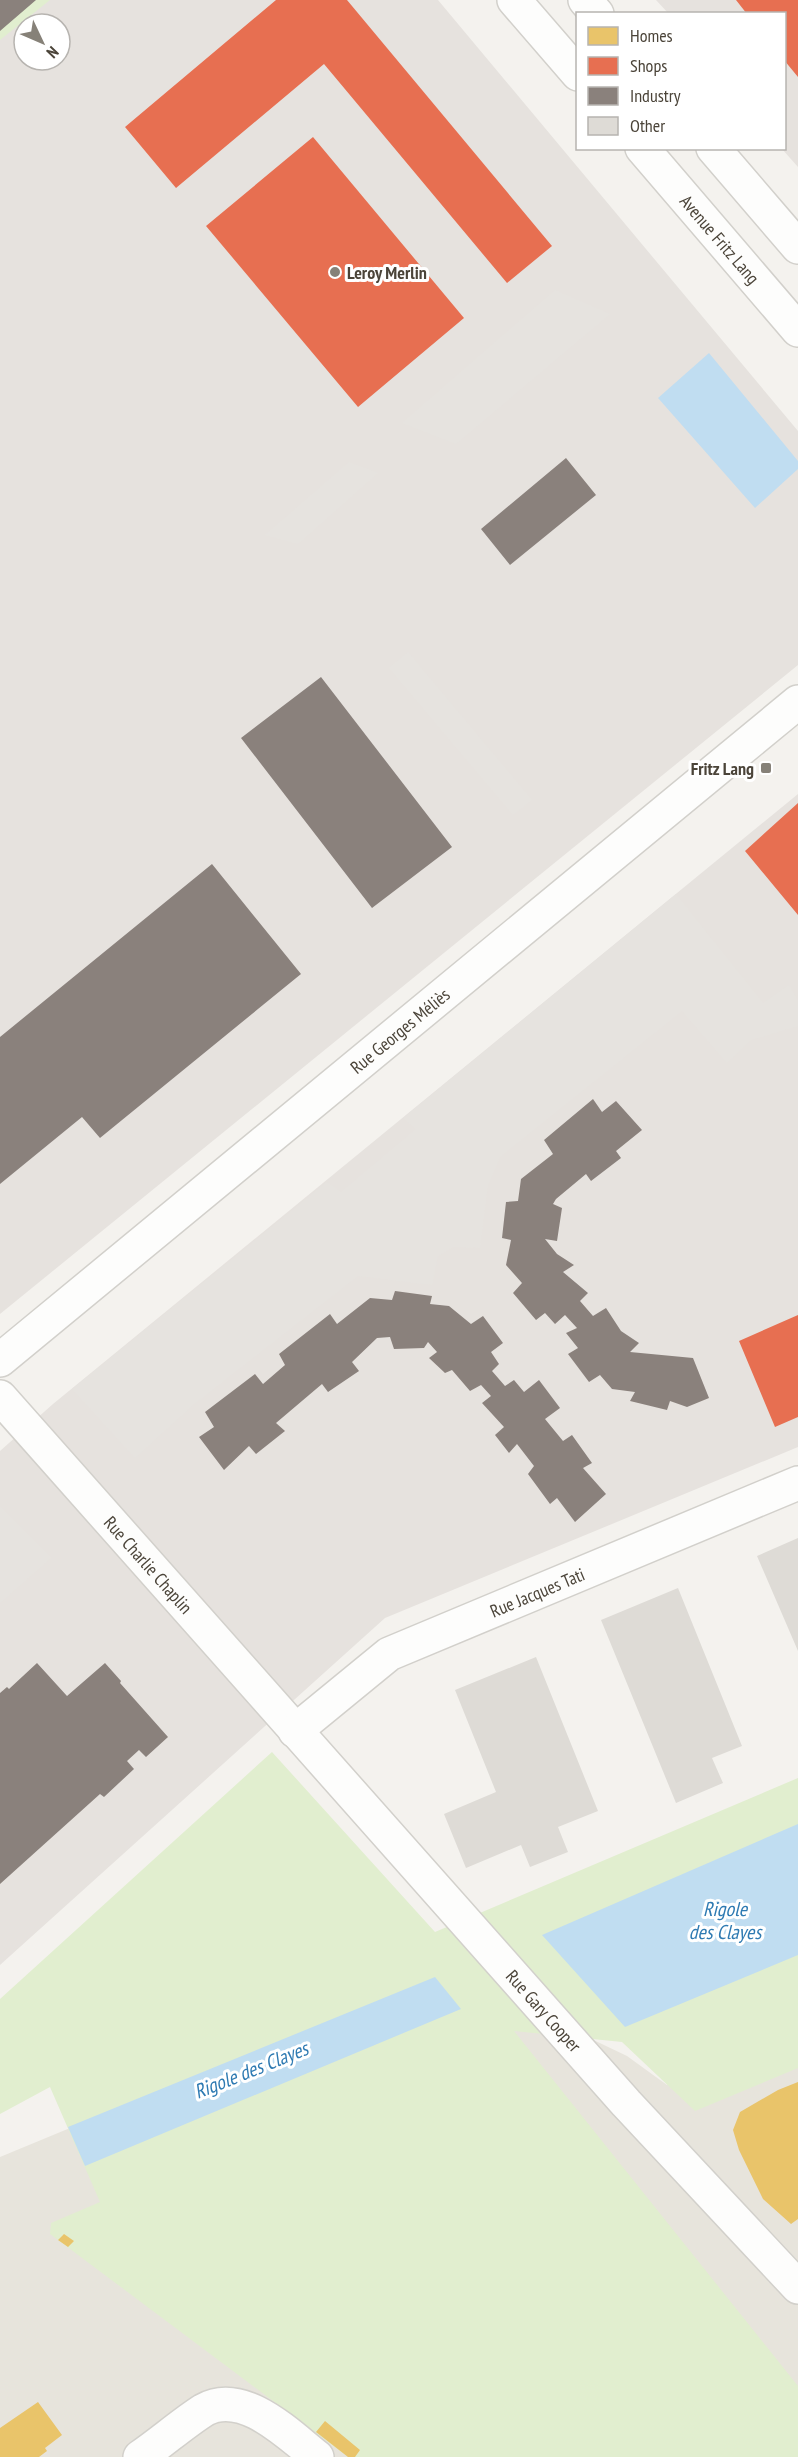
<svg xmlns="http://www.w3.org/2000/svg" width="798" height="2457" font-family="'PT Sans Narrow',sans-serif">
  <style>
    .residential { fill: #e7e4dc }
    .industrial { fill: #e6e2de; fill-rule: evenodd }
    .green { fill: #e1eecf }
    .parking { fill: #e6e3df }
    .water { fill: #c0ddf1 }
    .homes { fill: #e9c46a }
    .shops { fill: #e76f51 }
    .industry { fill: #8a817c }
    .building { fill: #dedbd6 }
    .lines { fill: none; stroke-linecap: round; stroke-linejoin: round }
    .minor-casing { stroke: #d2d0cb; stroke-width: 36 }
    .tertiary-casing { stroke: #d2d0cb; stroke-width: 36 }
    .minor { stroke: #fdfdfc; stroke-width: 33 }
    .tertiary { stroke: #fdfdfc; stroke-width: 33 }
    .poi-dot { fill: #868178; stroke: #fff; stroke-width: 2 }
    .labels { text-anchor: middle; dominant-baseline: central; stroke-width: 6; stroke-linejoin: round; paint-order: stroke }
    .street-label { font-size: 18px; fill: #4b4439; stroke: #fff }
    .poi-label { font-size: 18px; font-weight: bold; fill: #4b4439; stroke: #fff; text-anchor: start }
    .water-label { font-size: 20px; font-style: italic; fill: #2e7ab2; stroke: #fff }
  </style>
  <rect width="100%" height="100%" fill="#f4f2ee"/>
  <path class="residential" d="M449,1971L627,2056L667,2085L798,2032V2457H0V2157Z"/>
  <path class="industrial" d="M0,0H438L798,431V665L0,1314ZM24,24H60V60H24Z
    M656,0H798V167L782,149L784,148V14L668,13Z
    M798,794V1447L385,1618L0,1965V1451L53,1404Z"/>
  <path class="green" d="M0,0H50L0,40Z
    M272,1752L435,1932L798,1778V2068L695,2111L622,2042L514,2031L798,2386V2457H348L50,2234L51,2223L100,2202L50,2087L0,2114V1999Z"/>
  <path class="parking" d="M555,290L610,314L456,444L402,423Z
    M349,462L378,473L298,544L265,535Z
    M408,652L532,800L513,815L389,668Z
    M676,894L763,1003L789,985L798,1001V1026L751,1040L727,1063L682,1011L500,1157L488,1185L480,1248L453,1247L438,1256L432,1285L358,1276L193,1405L135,1458L72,1389L327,1182L341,1192L416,1129L403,1118Z
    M0,1507L51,1558L0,1603Z"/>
  <path class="water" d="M709,353L798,461V469L755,508L658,398Z
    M798,1824V1955L625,2027L542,1935Z
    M435,1977L461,2009L85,2166L68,2127Z"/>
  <path class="homes" d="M798,2082V2219L791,2224L763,2199L739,2150L733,2130L740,2112L778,2090Z
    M64,2234L74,2241L68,2247L58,2240Z
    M38,2402L62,2435L45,2448L47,2451L39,2457H0V2428Z
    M325,2421L360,2450L355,2457H348L316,2432Z"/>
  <path class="shops" d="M276,0H347L552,246L507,283L324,64L176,188L125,127Z
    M736,0H798V77L784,60V14H747Z
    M313,137L464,318L358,407L206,226Z
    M798,803V915L745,851Z
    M798,1315V1417L775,1427L739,1341Z"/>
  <path class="industry" d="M0,0H36L0,31Z
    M566,458L596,495L510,565L481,529Z
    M321,677L452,847L372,908L241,738Z
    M212,864L301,974L100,1138L82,1117L0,1184V1037Z
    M593,1099L602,1112L616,1101L642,1130L616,1151L621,1158L591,1181L586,1174L556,1199L553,1204L562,1208L557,1241L545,1239L557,1254L574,1265L563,1272L588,1293L580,1301L593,1316L606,1308L621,1331L639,1343L630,1352L693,1358L709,1398L687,1407L670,1401L667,1410L630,1401L635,1392L612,1389L600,1375L589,1382L568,1354L578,1348L566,1333L577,1328L565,1315L555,1324L545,1313L536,1320L513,1293L522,1283L506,1265L511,1240L502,1238L506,1202L518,1201L521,1179L553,1154L544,1140Z
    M395,1291L432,1296L430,1304L449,1306L471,1324L483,1316L503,1343L491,1352L499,1364L492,1371L505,1386L514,1380L524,1392L539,1380L560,1408L545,1419L563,1441L572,1435L592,1463L583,1468L606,1494L575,1522L557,1498L550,1504L528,1474L534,1466L517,1444L509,1453L495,1435L504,1427L482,1403L491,1396L481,1385L470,1391L452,1370L445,1373L429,1358L437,1352L428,1342L424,1348L394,1349L390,1337L377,1338L352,1362L359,1371L328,1392L322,1384L276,1423L285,1431L256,1454L249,1446L224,1470L199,1437L214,1427L205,1412L255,1374L263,1384L285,1365L279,1354L330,1314L337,1324L370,1298L392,1300Z
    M37,1663L67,1696L105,1663L121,1681L120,1683L168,1737L146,1757L139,1750L127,1761L134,1769L104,1797L100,1794L0,1884V1693L7,1687L9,1689Z"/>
  <path class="building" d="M798,1538V1651L757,1556Z
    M678,1588L742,1746L712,1758L723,1783L676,1803L601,1620Z
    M536,1657L598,1811L558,1827L568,1852L530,1867L521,1845L466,1868L444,1814L496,1792L455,1690Z"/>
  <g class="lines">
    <g class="minor-casing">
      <g id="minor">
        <path id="s1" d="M0,1397L626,2103L798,2287"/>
        <path id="s2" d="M295,1731L389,1654L798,1483"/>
        <path d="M140,2457C162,2442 182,2424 204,2410C243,2388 289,2435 317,2457"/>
      </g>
    </g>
    <g class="tertiary-casing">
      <g id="tertiary">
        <path d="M514,0L578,74"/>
        <path d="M585,0L597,14"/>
        <path id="s3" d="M642,148L798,330"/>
        <path d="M713,148L798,247"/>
        <path id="s4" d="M0,1360L798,702"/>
      </g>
    </g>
    <use href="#minor" class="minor"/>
    <use href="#tertiary" class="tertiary"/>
  </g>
  <g class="poi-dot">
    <circle cx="335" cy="272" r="6"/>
    <rect x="760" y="762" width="12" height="12" rx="3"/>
  </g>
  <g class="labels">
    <g class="street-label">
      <text stroke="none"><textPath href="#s3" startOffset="120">Avenue Fritz Lang</textPath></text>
      <text stroke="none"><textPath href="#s4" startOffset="518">Rue Georges Méliès</textPath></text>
      <text stroke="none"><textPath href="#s1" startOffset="224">Rue Charlie Chaplin</textPath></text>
      <text stroke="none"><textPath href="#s2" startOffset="282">Rue Jacques Tati</textPath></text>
      <text stroke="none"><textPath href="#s1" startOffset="820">Rue Gary Cooper</textPath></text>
    </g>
    <g class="poi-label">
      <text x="347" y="272">Leroy Merlin</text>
      <text x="754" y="768" text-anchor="end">Fritz Lang</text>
    </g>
    <g class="water-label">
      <text x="725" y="1909">Rigole<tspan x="725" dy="23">des Clayes</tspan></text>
      <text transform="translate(251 2070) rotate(-22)">Rigole des Clayes</text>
    </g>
  </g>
  <rect x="576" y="12" width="210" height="138" fill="#ffffff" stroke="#b7b4b0" stroke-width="1.5"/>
  <rect x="588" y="27" width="30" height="18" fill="#e9c46a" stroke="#b7b4b0" stroke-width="1.5"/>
  <text x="630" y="42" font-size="18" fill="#4b4439">Homes</text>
  <rect x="588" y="57" width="30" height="18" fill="#e76f51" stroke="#b7b4b0" stroke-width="1.5"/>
  <text x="630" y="72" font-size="18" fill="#4b4439">Shops</text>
  <rect x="588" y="87" width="30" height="18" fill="#8a817c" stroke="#b7b4b0" stroke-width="1.5"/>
  <text x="630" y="102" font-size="18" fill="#4b4439">Industry</text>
  <rect x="588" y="117" width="30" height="18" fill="#dedbd6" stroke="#b7b4b0" stroke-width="1.5"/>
  <text x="630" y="132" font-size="18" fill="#4b4439">Other</text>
  <g transform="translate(42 42) rotate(134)"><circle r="28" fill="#ffffff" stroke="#b7b4b0" stroke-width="1.5"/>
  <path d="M0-4.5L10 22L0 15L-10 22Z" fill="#868178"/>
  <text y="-9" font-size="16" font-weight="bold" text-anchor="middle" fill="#4b4439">N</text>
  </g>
</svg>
